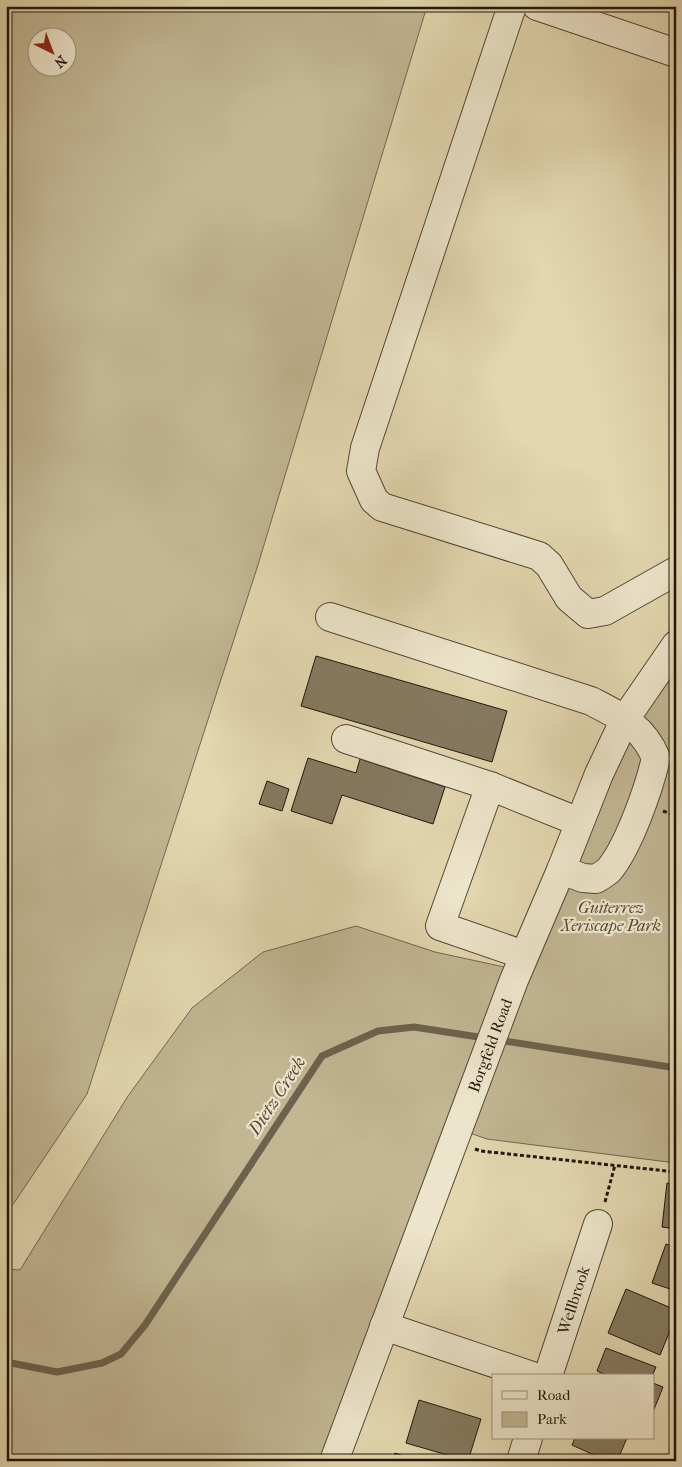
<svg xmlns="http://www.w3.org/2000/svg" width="682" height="1467" font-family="'IM FELL French Canon',serif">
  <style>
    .green { fill: #c2b693; stroke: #716650; fill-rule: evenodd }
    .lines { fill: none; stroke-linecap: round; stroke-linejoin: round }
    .stream { stroke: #6d624d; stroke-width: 7 }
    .building { fill: #857a61; stroke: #20160d }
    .minor-casing { stroke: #514636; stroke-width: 30 }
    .path { stroke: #20160d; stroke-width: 3; stroke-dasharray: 4 2.5; stroke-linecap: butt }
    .minor { stroke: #ede5cb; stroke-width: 28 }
    .labels { text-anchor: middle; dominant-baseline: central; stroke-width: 4.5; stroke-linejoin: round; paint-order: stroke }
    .park-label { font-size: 16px; font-style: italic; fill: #514635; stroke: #ede5cb }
    .street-label { font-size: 16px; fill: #20160d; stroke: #ede5cb }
    .water-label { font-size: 18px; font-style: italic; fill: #544938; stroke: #ede5cb }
  </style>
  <rect width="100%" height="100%" fill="#e3d7af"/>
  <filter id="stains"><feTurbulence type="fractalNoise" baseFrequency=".004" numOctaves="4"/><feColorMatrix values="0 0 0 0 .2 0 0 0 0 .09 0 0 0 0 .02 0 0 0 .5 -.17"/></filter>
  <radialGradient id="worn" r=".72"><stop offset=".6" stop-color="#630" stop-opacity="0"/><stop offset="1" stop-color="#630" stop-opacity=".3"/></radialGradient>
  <path class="green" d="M6,6H427L257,568L87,1094L6,1215ZM38,38H68V68H38Z
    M676,645V1163L487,1139L458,1129L334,1461H6V1269L20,1270L128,1096L192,1008L263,952L356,926L435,952L518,970Z"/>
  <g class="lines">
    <path class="stream" d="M498,1040L676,1068
      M6,1362L57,1372L102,1363L121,1354L145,1325L322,1056L378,1031L414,1027L485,1038"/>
  </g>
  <path class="building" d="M316,656L507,711L492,762L301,706Z
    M308,758L356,773L360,759L445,787L433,824L342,795L332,824L291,811Z
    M267,781L289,789L282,811L259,804Z
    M667,1183L676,1184V1229L662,1227Z
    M666,1244L676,1247V1291L652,1283Z
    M626,1289L676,1310V1327L672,1326L660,1355L608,1333Z
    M606,1348L656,1367L652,1376H608L597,1371Z
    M653,1383L663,1387L653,1412Z
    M419,1400L481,1419L468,1461L406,1443Z
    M575,1438H627L617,1461H607L572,1445Z
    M395,1453L419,1461H393Z"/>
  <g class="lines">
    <g class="minor-casing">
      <g id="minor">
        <path d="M512,6L365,448L361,471L374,500L382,507L539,556L549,565L569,598L588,614L605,611L676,571"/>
        <path d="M537,6L676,53"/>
        <path d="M330,617L591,701C620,716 643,726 656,758C649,788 629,846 609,870C606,873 601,876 596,879L583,878L561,870"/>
        <path d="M346,739L490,786L579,822"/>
        <path d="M490,786L440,926L524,955"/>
        <path d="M384,1326L532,1376"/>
        <path id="s1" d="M548,1376L598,1224"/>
        <path id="s2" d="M334,1461L514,980L561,870L599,774L625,719L676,645"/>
        <path d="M521,1461L528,1438"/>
      </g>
    </g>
    <path class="path" d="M663,811L676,816
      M475,1149L481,1151L676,1172
      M605,1202L615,1165"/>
    <use href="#minor" class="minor"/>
  </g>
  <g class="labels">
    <g class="park-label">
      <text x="611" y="907">Guiterrez<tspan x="611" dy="18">Xeriscape Park</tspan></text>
    </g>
    <g class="street-label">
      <text stroke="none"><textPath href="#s2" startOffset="444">Borgfeld Road</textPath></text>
      <text stroke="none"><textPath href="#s1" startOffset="80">Wellbrook</textPath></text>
    </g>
    <g class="water-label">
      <text transform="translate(277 1096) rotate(-57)">Dietz Creek</text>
    </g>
  </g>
  <rect width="682" height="1467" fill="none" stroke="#e3d7af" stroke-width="25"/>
  <rect x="8" y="8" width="667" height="1452" fill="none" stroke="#20160d" stroke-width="2.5"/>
  <rect x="12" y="12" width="657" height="1442" fill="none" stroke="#20160d"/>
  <rect x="492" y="1374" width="162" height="65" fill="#ede5cb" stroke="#9b927f"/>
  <rect x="502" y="1391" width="25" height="8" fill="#ede5cb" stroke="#9b927f"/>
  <text x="537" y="1400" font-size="15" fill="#20160d">Road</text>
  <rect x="502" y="1412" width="25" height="15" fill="#c2b693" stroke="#9b927f"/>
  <text x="537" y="1424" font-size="15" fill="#20160d">Park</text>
  <g transform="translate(52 52) rotate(138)"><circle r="24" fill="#ede5cb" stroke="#9b927f"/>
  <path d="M0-4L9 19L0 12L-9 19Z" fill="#8f2418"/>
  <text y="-8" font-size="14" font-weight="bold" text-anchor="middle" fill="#20160d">N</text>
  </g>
  <rect width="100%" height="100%" filter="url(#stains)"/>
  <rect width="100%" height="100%" fill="url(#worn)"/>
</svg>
